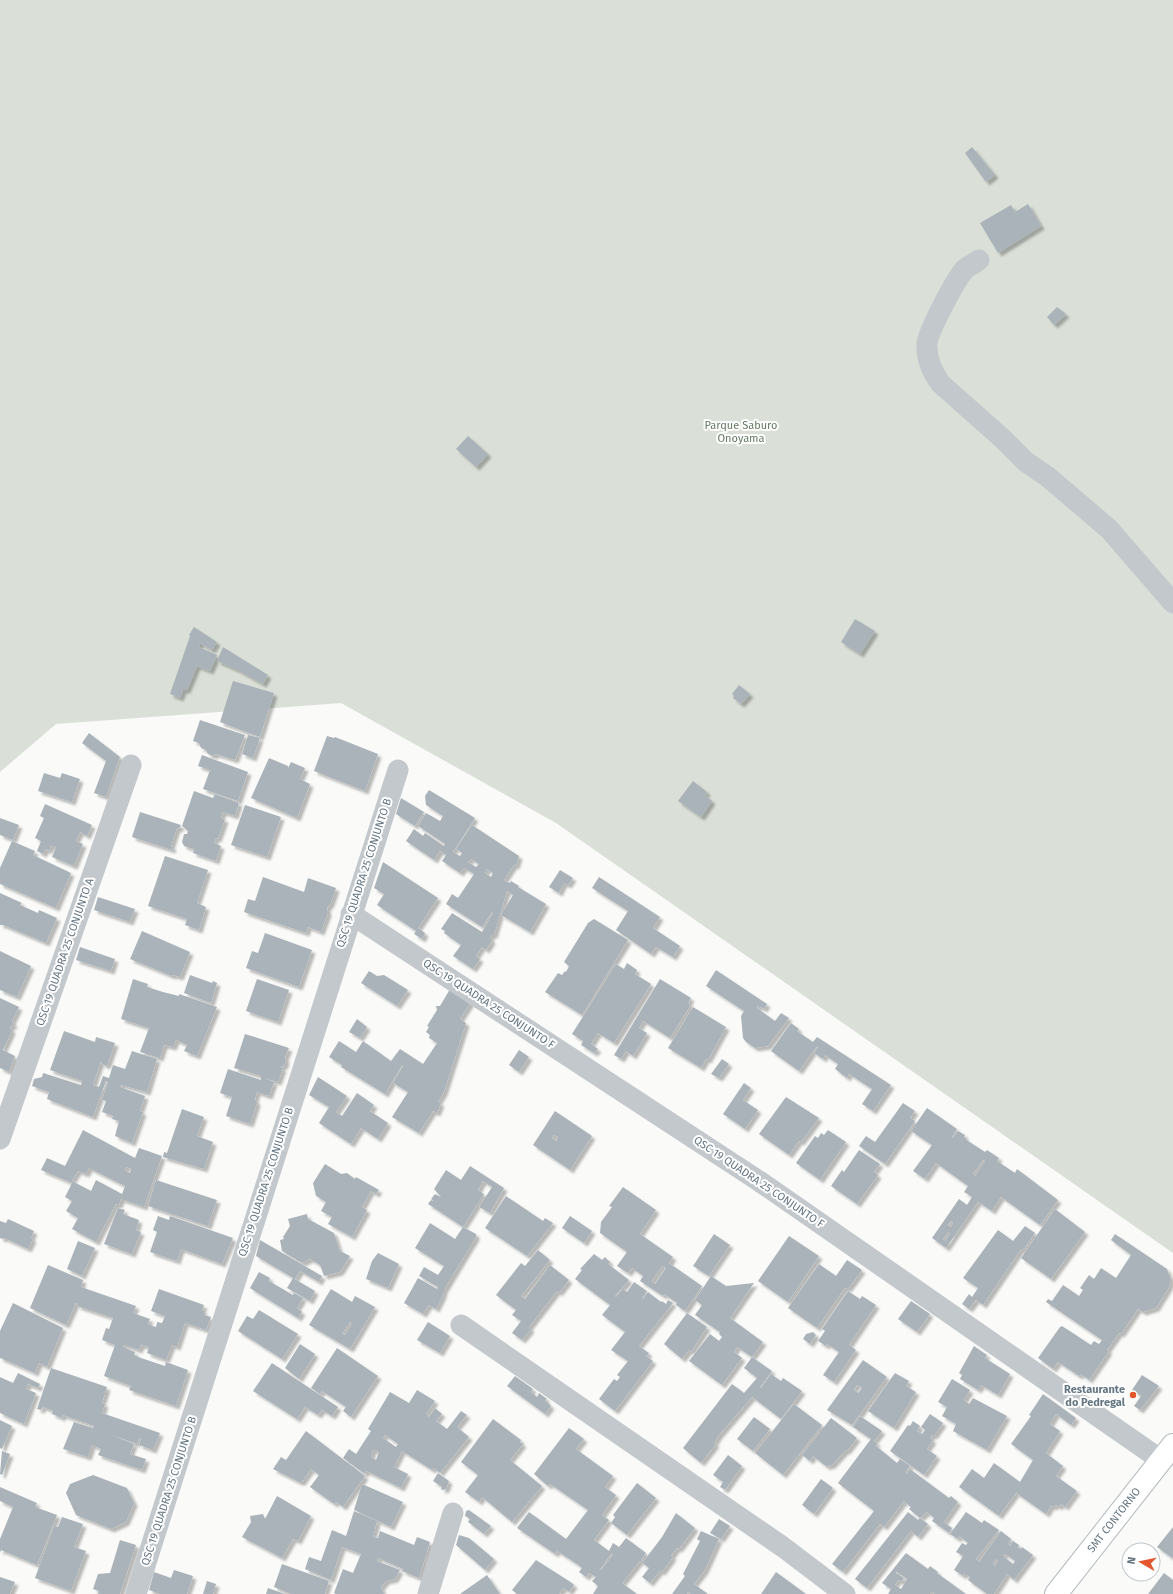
<svg xmlns="http://www.w3.org/2000/svg" width="1173" height="1594" font-family="'Fira Sans',sans-serif">
  <style>
    .green { fill: #dadfd7 }
    .building { fill: #aab3b9; fill-rule: evenodd; filter: url(#shadow) }
    .lines { fill: none; stroke-linecap: round; stroke-linejoin: round }
    .secondary-casing { stroke: #b3babf; stroke-width: 24 }
    .street { stroke: #c3c8cc; stroke-width: 21 }
    .secondary { stroke: #fff; stroke-width: 22 }
    .poi-dot { fill: #e4572e; stroke: #fff; stroke-width: 1.5 }
    .labels { text-anchor: middle; dominant-baseline: central; stroke-width: 4; stroke-linejoin: round; paint-order: stroke }
    .park-label { font-size: 11px; fill: #687a64; stroke: #fff }
    .street-label { font-size: 11px; fill: #657683; stroke: #fff }
    .poi-label { font-size: 11px; font-weight: bold; fill: #657683; stroke: #fff; text-anchor: end }
  </style>
  <defs>
    <filter id="shadow"><feDropShadow dx="3.5" dy="3.5" stdDeviation="1" flood-color="#0004"/></filter>
  </defs>
  <rect width="100%" height="100%" fill="#fafaf8"/>
  <path class="green" d="M0,0H1173V1253L556,823L341,703L56,724L0,772Z"/>
  <path class="building" d="M972,147L995,175L986,182L965,153Z
    M1028,204L1041,226L998,253L980,223L1011,205L1015,212Z
    M1057,307L1066,314L1054,325L1047,317Z
    M468,436L488,454L476,467L456,449Z
    M855,619L875,631L860,654L841,642Z
    M194,627L217,642L212,650L200,643L199,647L217,655L210,671L197,666L187,690H183L180,698L170,694L190,636L189,635Z
    M223,647L268,675L263,684L238,670L217,661Z
    M233,681L274,693L260,737L220,722Z
    M739,685L750,694L741,704L733,698L734,696L732,694Z
    M200,720L245,735L235,760L216,754L213,756L208,754L206,750L201,748L199,743L193,741Z
    M89,733L120,757L106,797L94,793L106,761L82,743Z
    M248,735L260,738L253,758L242,754Z
    M327,736L334,738L335,737L378,754L365,791L314,771Z
    M202,755L248,772L238,801L203,789L210,770L198,766Z
    M269,758L288,766V768L291,762L305,768L300,779L310,784L297,818L251,798Z
    M44,773L60,778L62,773L80,779L72,802L38,791Z
    M693,781L707,792L705,795L712,801L701,817L678,801Z
    M429,790L475,818L453,852L460,856L462,853L456,849L472,825L519,856L516,866L514,865L504,880L510,883L511,881L519,886L518,887L546,904L530,932L501,915L513,895L507,891L494,935H492L490,937L492,941L486,950L482,947L476,956L480,959L473,969L453,956L461,945L444,933L445,931L441,929L452,913L482,932L493,913L492,912L482,927L446,904L452,894L458,898L474,874L464,868L460,873L442,861L446,855L440,851L434,860L406,841L414,829L423,836L425,833L444,846L445,844L418,826L426,813L440,821L443,816L426,805L425,796ZM471,859L479,864L476,867L468,862ZM487,869L493,873L491,877L485,873Z
    M194,791L213,798L215,794L239,803L235,816L223,812L221,818L225,819L218,839L216,838L214,843L221,846L216,861L193,853L194,849L184,846L182,842L184,834H187L188,831L182,826Z
    M401,798L424,812L415,826L396,814Z
    M45,804L92,825L87,836L80,832L76,841L83,844L74,866L52,857L56,847L51,846L49,851L46,849L43,854L37,851L41,841L35,838L44,818L40,816Z
    M245,805L281,817L267,857L231,845Z
    M140,812L181,825L179,829L177,828L171,846L173,847L172,850L132,837Z
    M0,818L19,825L13,840L0,835Z
    M12,841L35,851L33,855L71,873L56,908L0,884V868Z
    M165,856L208,870L197,903L206,907L199,930L185,925L187,919L148,906Z
    M383,862L438,898L418,928L425,933L422,939L414,934L416,931L377,905L384,894L374,888Z
    M560,870L573,878L568,885L564,883L559,893L549,887Z
    M263,877L304,892L308,878L336,888L331,903L327,908L328,913L321,932L308,927L306,933L244,912L248,899L255,901Z
    M599,877L660,917L653,928L680,946L673,957L656,947L651,954L616,930L628,911L592,888Z
    M0,893L22,903L20,905L38,913L39,910L57,918L46,943L3,925H0Z
    M98,897L135,909L130,922L94,910Z
    M594,919L628,940L582,1015L545,992L558,973L562,975L565,971L566,972L569,966L564,962L588,923Z
    M142,931L190,952L180,977L173,975L172,976L130,959Z
    M265,933L312,950L299,987L246,968L252,951L258,953Z
    M80,947L115,959L111,971L76,960Z
    M0,951L31,966L17,997L0,990Z
    M627,963L637,970L635,974L651,984L614,1043L598,1033L591,1044L598,1049L594,1053L581,1045L583,1041L572,1034L616,964L624,969Z
    M716,970L767,1004L764,1009L758,1006L757,1008L775,1021L781,1013L789,1018L768,1046L755,1048L746,1042L743,1038L741,1016L744,1011L706,986Z
    M369,971L377,976L384,975L408,990L397,1006L361,983Z
    M190,975L212,983L213,981L217,983L211,1003L184,993Z
    M133,979L148,984L147,987L163,992L179,996V994L217,1007L197,1056L184,1051L187,1045L176,1040L173,1047L164,1045L160,1058L140,1052L149,1028L121,1019Z
    M257,979L289,990L278,1022L246,1011Z
    M660,979L691,998L688,1003L690,1004L689,1008L670,1038L643,1021L639,1028L647,1033L633,1056L626,1051L621,1059L614,1055Z
    M450,989L471,1002L460,1019L466,1023L444,1092L438,1102L441,1103L437,1113L433,1111L419,1133L392,1117L408,1092L393,1083L403,1066L402,1065L385,1094L341,1067L342,1065L329,1057L339,1041L356,1052L363,1041L391,1061L400,1049L423,1064L437,1043L429,1038L430,1035L426,1032L429,1027L427,1026L437,1010L436,1006H440Z
    M0,998L19,1007L12,1021L14,1025L10,1027L12,1031L3,1050L15,1056L9,1072L0,1068Z
    M693,1007L726,1027L708,1060L706,1059L701,1068L668,1048Z
    M357,1019L367,1027L360,1038L349,1032Z
    M791,1023L799,1029L797,1031L813,1042L817,1037L891,1085L873,1111L862,1104L872,1089L849,1074L847,1078L835,1069L838,1064L825,1055L823,1059L814,1053L818,1047L817,1046L799,1071L771,1051Z
    M64,1031L95,1042L96,1037L115,1043L107,1066L102,1064L101,1061L93,1085L99,1087L103,1076L109,1078L113,1065L125,1069L132,1051L157,1059L147,1092L121,1085L120,1087L145,1096L140,1111L143,1112L132,1143L115,1136L119,1121L112,1119L113,1116L102,1112L106,1101L102,1100L108,1082L106,1081L93,1117L47,1099L49,1092L32,1086L34,1079L42,1077L43,1073L81,1085L82,1081L50,1070Z
    M245,1034L289,1048L285,1057L286,1061L284,1066L280,1067L283,1068L278,1082L264,1078L274,1082L269,1096L257,1092L255,1099L257,1103L250,1124L226,1116L232,1097L220,1093L228,1069L261,1080V1076L234,1068Z
    M519,1050L529,1057L519,1072L509,1065Z
    M722,1059L729,1064L719,1078L711,1074Z
    M318,1077L347,1096L336,1112L342,1116L357,1093L374,1105L370,1111L388,1123L378,1139L361,1128L351,1144L319,1123L329,1107L309,1095Z
    M744,1083L751,1088L743,1100L758,1110L745,1129L723,1114Z
    M786,1097L819,1118L801,1142L799,1141L789,1155L759,1134Z
    M903,1103L915,1111L910,1118L915,1121L885,1164L859,1146L866,1136L875,1142Z
    M927,1108L957,1129L952,1137L953,1138L958,1131L965,1135L964,1137L968,1141L985,1152L987,1150L999,1158L997,1161L1015,1173L1017,1169L1058,1200L1040,1225L1001,1197L992,1211L978,1202L946,1248L932,1238L959,1199L967,1205L972,1197L964,1192L968,1186L936,1163L925,1179L913,1171L932,1145L911,1131ZM983,1160L985,1161L975,1176L973,1174ZM951,1221L953,1223L951,1227L948,1225ZM948,1232L950,1234L945,1241L943,1239Z
    M182,1109L204,1117L197,1136L213,1142L204,1169L163,1157L164,1152L167,1153Z
    M555,1111L592,1136L570,1170L533,1145ZM554,1135L558,1137L556,1141L552,1138Z
    M83,1130L135,1158L139,1148L162,1156L144,1207L121,1199L119,1205L116,1204L96,1242L72,1229L78,1218L66,1211L72,1201L65,1197L72,1183L41,1170L47,1158L65,1166ZM126,1167L131,1169L130,1173L125,1170ZM89,1168L125,1186L122,1194L96,1180L91,1191L72,1181L78,1171L86,1174Z
    M828,1130L846,1142L820,1180L796,1163L815,1136L818,1138L821,1133L824,1135Z
    M859,1150L880,1164L874,1172L878,1175L857,1204L831,1186L842,1170L844,1172Z
    M325,1164L341,1174L347,1173L355,1179L356,1177L379,1190L376,1194L371,1191L362,1207L367,1210L352,1237L328,1224L332,1217L321,1211L326,1202L316,1196L313,1183Z
    M470,1166L504,1188L490,1213L479,1207L492,1187L483,1181L478,1190L484,1194L463,1227L428,1204L431,1200L434,1201L431,1199L435,1194L441,1197L434,1189L446,1170L461,1180Z
    M156,1180L217,1200L208,1226L148,1206Z
    M623,1187L656,1210L640,1234L673,1257L669,1263L702,1286L685,1311L676,1305L677,1303L664,1294L663,1296L640,1281L643,1276L632,1268L628,1273L617,1266L627,1252L600,1233L601,1222L612,1207L609,1206ZM662,1266L666,1268L655,1284L652,1281Z
    M506,1196L543,1221L545,1218L553,1223L527,1256L485,1228Z
    M118,1208L125,1210L123,1214L139,1220L136,1230L141,1232L132,1254L104,1244Z
    M1055,1209L1085,1232L1051,1279L1021,1258Z
    M307,1214L308,1219L334,1233L340,1251L350,1256L340,1272L324,1276L320,1265L310,1259L302,1263L282,1251L280,1240L284,1239L283,1237L290,1226L288,1219Z
    M158,1216L169,1220L170,1216L233,1238L222,1264L181,1249L177,1261L150,1252L157,1232L153,1230Z
    M570,1216L592,1231L584,1243L562,1228Z
    M8,1219L34,1231L31,1238L33,1239L28,1249L4,1238L3,1239L0,1238V1221L6,1223Z
    M430,1223L455,1239L463,1227L476,1234V1237L444,1290L443,1295L436,1309L429,1305L423,1314L404,1303L418,1278L437,1289L438,1287L419,1276L424,1267L438,1275L444,1266L415,1248Z
    M1025,1226L1035,1233L1023,1250L1021,1249L983,1305L976,1300L969,1309L962,1304L969,1294L972,1297L978,1288L963,1278L998,1230L1013,1241Z
    M714,1234L730,1245L709,1276L693,1266Z
    M1115,1234L1167,1269L1171,1280L1169,1287L1156,1308L1143,1312L1138,1309L1121,1334L1119,1333L1107,1350L1109,1351L1089,1380L1081,1374L1079,1376L1058,1362L1053,1369L1038,1358L1060,1327L1062,1326L1091,1345L1094,1341L1099,1344L1102,1340L1046,1302L1048,1299L1052,1301L1063,1285L1079,1296L1083,1290L1080,1288L1089,1275L1094,1279L1101,1268L1116,1278L1131,1255L1111,1240Z
    M789,1236L819,1256L788,1302L758,1281Z
    M260,1240L322,1276L319,1282L300,1271L295,1279L256,1256Z
    M78,1241L95,1248L82,1276L67,1269Z
    M538,1250L550,1260L521,1296L525,1299L550,1265L569,1280L559,1293L557,1291L529,1327L531,1329L522,1340L512,1333L521,1321L512,1315L516,1310L496,1295L521,1263L525,1266Z
    M378,1253L399,1264L388,1288L366,1279L372,1261Z
    M594,1254L602,1260L605,1257L610,1262L608,1264L629,1280L615,1296L616,1297L623,1289L627,1292L634,1282L647,1291L642,1298L643,1299L648,1292L661,1302L662,1301L666,1304L668,1300L673,1303L639,1346L649,1353L646,1356L653,1361L615,1411L599,1399L614,1379L617,1381L620,1377L617,1375L628,1361L611,1350L625,1332L602,1315L610,1305L575,1279L582,1270L580,1269Z
    M847,1260L862,1270L848,1289L845,1288L844,1289L817,1328L788,1308L819,1264L836,1276Z
    M48,1265L83,1280L81,1287L136,1306L133,1313L150,1319L148,1324L156,1327L157,1322L162,1323L165,1316L151,1311L159,1289L204,1305L202,1310L204,1311V1315L211,1317L206,1330L185,1323L177,1347L172,1345L166,1360L147,1353L149,1347L141,1345L139,1350L124,1345L123,1347L135,1352L134,1355L141,1358L165,1366L166,1362L188,1370L176,1406L129,1390L131,1386L104,1376L115,1345L102,1340L106,1328L109,1329L113,1318L77,1306L78,1304L76,1303L66,1325L30,1308Z
    M259,1272L270,1278L269,1281L293,1295L294,1293L303,1298L297,1308L302,1312L298,1318L250,1288Z
    M711,1276L726,1286L754,1283L730,1318L763,1342L752,1357L737,1347L734,1352L742,1358L722,1385L689,1361L710,1334L719,1341L722,1337L719,1334L720,1332L695,1315L702,1305L695,1300Z
    M293,1278L315,1291L310,1301L287,1288Z
    M331,1289L352,1302L355,1296L375,1307L350,1349L309,1325ZM350,1322L352,1323L345,1335L342,1334Z
    M848,1291L860,1299L862,1296L876,1305L849,1345L856,1350L834,1382L823,1375L839,1352L827,1344L826,1346L818,1341L825,1331L822,1329Z
    M911,1301L930,1314L917,1332L898,1319Z
    M13,1303L63,1328L47,1367L39,1363L35,1373L0,1358V1331Z
    M259,1310L298,1334L282,1359L238,1331L247,1316L253,1319Z
    M687,1313L707,1327L691,1352L689,1350L682,1359L664,1344Z
    M428,1322L450,1336L440,1353L417,1340Z
    M813,1332L816,1335L810,1344L803,1339L806,1334Z
    M300,1344L315,1354L299,1379L285,1368Z
    M974,1346L987,1355L985,1358L1010,1374L998,1395L981,1385L978,1390L960,1379L962,1375L959,1373Z
    M337,1348L378,1376L351,1417L343,1411L346,1407L322,1391L320,1394L311,1388Z
    M752,1357L772,1371L760,1387L761,1388L771,1374L781,1381L783,1378L802,1391L781,1419L752,1397L719,1435L714,1443L716,1444L701,1463L683,1448L732,1384L744,1393L757,1378L744,1368Z
    M863,1360L887,1377L852,1425L827,1410ZM857,1385L862,1388L858,1393L854,1390Z
    M272,1363L338,1407L332,1416L322,1410L318,1415L305,1407L297,1419L253,1391Z
    M51,1368L107,1387L102,1403L105,1404L102,1413L160,1433L153,1450L139,1445L141,1439L139,1438L137,1444L106,1433L134,1444L130,1454L146,1459L142,1470L98,1455L101,1449L92,1445L88,1457L63,1449L74,1422L93,1428L94,1426L63,1415L62,1418L52,1414L53,1411L43,1407L41,1410L37,1409Z
    M18,1373L40,1384L38,1388L28,1384L26,1389L36,1393L24,1424L0,1413V1377L13,1383Z
    M895,1373L909,1381L906,1386L916,1392L894,1428L868,1411Z
    M1142,1375L1159,1386L1140,1410L1134,1406L1141,1396L1132,1390Z
    M515,1376L533,1389L531,1392L537,1397L539,1393L547,1399L545,1400L551,1406L545,1414L507,1386Z
    M952,1379L970,1390L964,1400L969,1404L973,1398L1007,1416L987,1450L953,1431L956,1424L942,1416L947,1407L938,1402Z
    M417,1390L435,1401L426,1414L429,1417L435,1408L442,1414L436,1421L447,1429L461,1411L467,1415L457,1427L469,1437L440,1473L434,1468L432,1470L402,1451L394,1467L408,1474L401,1488L366,1471L365,1474L343,1458L349,1449L356,1454L371,1431L368,1429L390,1392L409,1403ZM385,1435L398,1444L396,1447L383,1438ZM373,1450L379,1452L376,1460L371,1457Z
    M1043,1394L1076,1418L1071,1425L1056,1414L1050,1424L1060,1431L1046,1453L1063,1466L1056,1476L1077,1491L1065,1507L1061,1504L1059,1507L1056,1505L1053,1507L1051,1506L1046,1514L1016,1493L999,1516L959,1487L972,1469L984,1478L994,1463L1020,1482L1033,1460L1011,1444L1031,1416L1029,1415Z
    M794,1404L822,1425L783,1475L755,1453Z
    M930,1414L943,1423L934,1436L932,1435L930,1438L933,1440L927,1449L937,1456L924,1475L890,1451L908,1425L910,1426L913,1421L920,1426L917,1431L922,1434L925,1430L921,1427Z
    M860,1416L882,1431L874,1441L877,1443L876,1446L897,1463L900,1459L910,1466L905,1472L907,1474L910,1469L949,1498L951,1496L958,1502L944,1522L952,1528L949,1533L932,1521L934,1518L927,1512L920,1518L909,1509L911,1507L904,1501L884,1527L880,1524L843,1572L832,1564L874,1511L838,1483L871,1439L853,1427Z
    M754,1417L770,1429L753,1451L737,1439Z
    M831,1418L857,1438L847,1451L846,1450L831,1466L829,1465L827,1467L813,1456L810,1461L802,1455Z
    M493,1419L521,1440L520,1442L523,1444L510,1460L542,1486L512,1522L482,1497L479,1502L465,1492L478,1475L461,1462Z
    M0,1420L12,1426L2,1449L0,1448Z
    M569,1428L584,1439L576,1449L613,1476L605,1487L616,1495L602,1515L609,1520L594,1540L609,1551L613,1543L619,1547L626,1538L646,1553L641,1560L643,1562L662,1537L676,1513L695,1528L679,1549L677,1548L671,1556L673,1557L662,1572L660,1571L658,1573L650,1583L642,1577L649,1568L640,1561L622,1583L637,1594H593L598,1586L592,1581L596,1577L589,1573L586,1577L579,1572L582,1568L577,1564L557,1551L555,1554L517,1528L529,1512L566,1539L588,1510L550,1484L548,1486L534,1474ZM611,1554L613,1555L601,1570L600,1569Z
    M306,1431L365,1476L343,1507L336,1502L334,1504L310,1487L319,1475L311,1469L302,1482H299L273,1469L281,1457L286,1460Z
    M2,1451L10,1454L2,1475L0,1474Z
    M728,1455L742,1466L725,1490L720,1487L723,1482L713,1475Z
    M438,1473L449,1481L446,1489L441,1490L442,1487L433,1481Z
    M93,1475L127,1488L134,1503L126,1522L111,1529L76,1515L66,1493L70,1484Z
    M821,1479L833,1488L814,1514L802,1505Z
    M637,1483L656,1498L627,1535L611,1523L615,1517L613,1515Z
    M362,1484L403,1502L391,1527L354,1510Z
    M0,1487L37,1503L35,1507L57,1515L37,1565L1,1550L0,1553V1539L13,1507L0,1501Z
    M277,1496L311,1516L298,1541L293,1539L282,1558L242,1537L251,1522L250,1516L263,1514L265,1519Z
    M469,1510L491,1526L484,1534L468,1522L470,1519L465,1516L466,1511Z
    M354,1511L377,1521L373,1537L378,1538L380,1531L414,1545L417,1537L430,1542L419,1578L402,1571L403,1569L378,1558L377,1561L400,1570L395,1579L386,1581L381,1587L384,1594H336L334,1593L343,1569L353,1573L361,1554L342,1547L331,1580L305,1569L309,1557L321,1561L332,1530L346,1536Z
    M908,1512L918,1520L920,1518L928,1524L918,1537L911,1531L867,1588L855,1579Z
    M966,1512L982,1523L984,1520L999,1530L976,1559L979,1562L1001,1531L1011,1539L1008,1544L1010,1546L1013,1541L1019,1545L1018,1547L1021,1549L1022,1547L1033,1555L1014,1580L1007,1574L994,1594H987L968,1580L970,1577L964,1574L963,1576L954,1570L963,1556L956,1552L962,1543L966,1545L968,1543L959,1536L958,1539L950,1534ZM1005,1554L1015,1561L1013,1564L1003,1556ZM996,1559L998,1561L995,1566L993,1564Z
    M62,1517L83,1524L74,1547L86,1551L71,1591L35,1578L54,1526L58,1527Z
    M719,1519L730,1526L721,1539L710,1533Z
    M1173,1527V1557L1172,1558L1157,1547Z
    M701,1531L719,1539L705,1570L694,1584L708,1594H691L688,1592L687,1594H672L685,1576L683,1574L699,1543L700,1541L697,1539Z
    M459,1535L469,1538L494,1559L485,1570L456,1545Z
    M120,1540L136,1545L120,1594H98L99,1591L93,1589L98,1574L110,1573Z
    M906,1553L928,1569L930,1566L938,1572L937,1573L966,1594H935L932,1592L930,1594H888L891,1589L882,1583ZM897,1572L907,1579L901,1589L895,1585L898,1580L901,1582L904,1578L896,1573Z
    M536,1560L572,1583L574,1585L569,1592L564,1588L559,1593L561,1594H517L512,1590Z
    M282,1564L329,1581L325,1594H291L274,1587Z
    M174,1570L193,1576L187,1594H160L149,1590L154,1572L171,1578Z
    M776,1572L806,1594H761Z
    M1164,1573L1173,1580V1594H1148Z
    M487,1575L500,1594H460Z
    M0,1577L15,1582L10,1594H0Z
    M207,1581L216,1584L213,1594H203Z
    M268,1588L285,1594H266Z"/>
  <g class="lines">
    <g class="secondary-casing">
      <path id="secondary" d="M1056,1594L1173,1445"/>
    </g>
    <path class="street" d="M979,260C975,263 968,266 964,270C955,281 928,331 927,344C926,359 933,373 941,384L1003,439L1026,462L1048,477L1109,529L1173,603
      M351,914L759,1181L1161,1460
      M0,1139L131,765
      M461,1325L783,1547L845,1594
      M136,1594L398,770
      M428,1594L453,1513"/>
    <use href="#secondary" class="secondary"/>
  </g>
  <circle class="poi-dot" cx="1133" cy="1395" r="4"/>
  <g class="labels">
    <g class="park-label">
      <text x="741" y="425">Parque Saburo<tspan x="741" dy="13">Onoyama</tspan></text>
    </g>
    <g class="street-label">
      <text transform="translate(364 873) rotate(-72)">QSC 19 QUADRA 25 CONJUNTO B</text>
      <text transform="translate(65 952) rotate(-71)">QSC 19 QUADRA 25 CONJUNTO A</text>
      <text transform="translate(489 1004) rotate(33)">QSC 19 QUADRA 25 CONJUNTO F</text>
      <text transform="translate(266 1182) rotate(-72)">QSC 19 QUADRA 25 CONJUNTO B</text>
      <text transform="translate(759 1182) rotate(34)">QSC 19 QUADRA 25 CONJUNTO F</text>
      <text transform="translate(169 1491) rotate(-72)">QSC 19 QUADRA 25 CONJUNTO B</text>
      <text transform="translate(1114 1520) rotate(-52)">SMT CONTORNO</text>
    </g>
    <g class="poi-label">
      <text x="1125" y="1389">Restaurante<tspan x="1125" dy="13">do Pedregal</tspan></text>
    </g>
  </g>
  <g transform="translate(1141 1562) rotate(279)"><circle r="19" fill="#ffffff" stroke="#c1c8cd"/>
  <path d="M0-3L7 15L0 10L-7 15Z" fill="#e4572e"/>
  <text y="-6" font-size="11" font-weight="bold" text-anchor="middle" fill="#657683">N</text>
  </g>
</svg>
